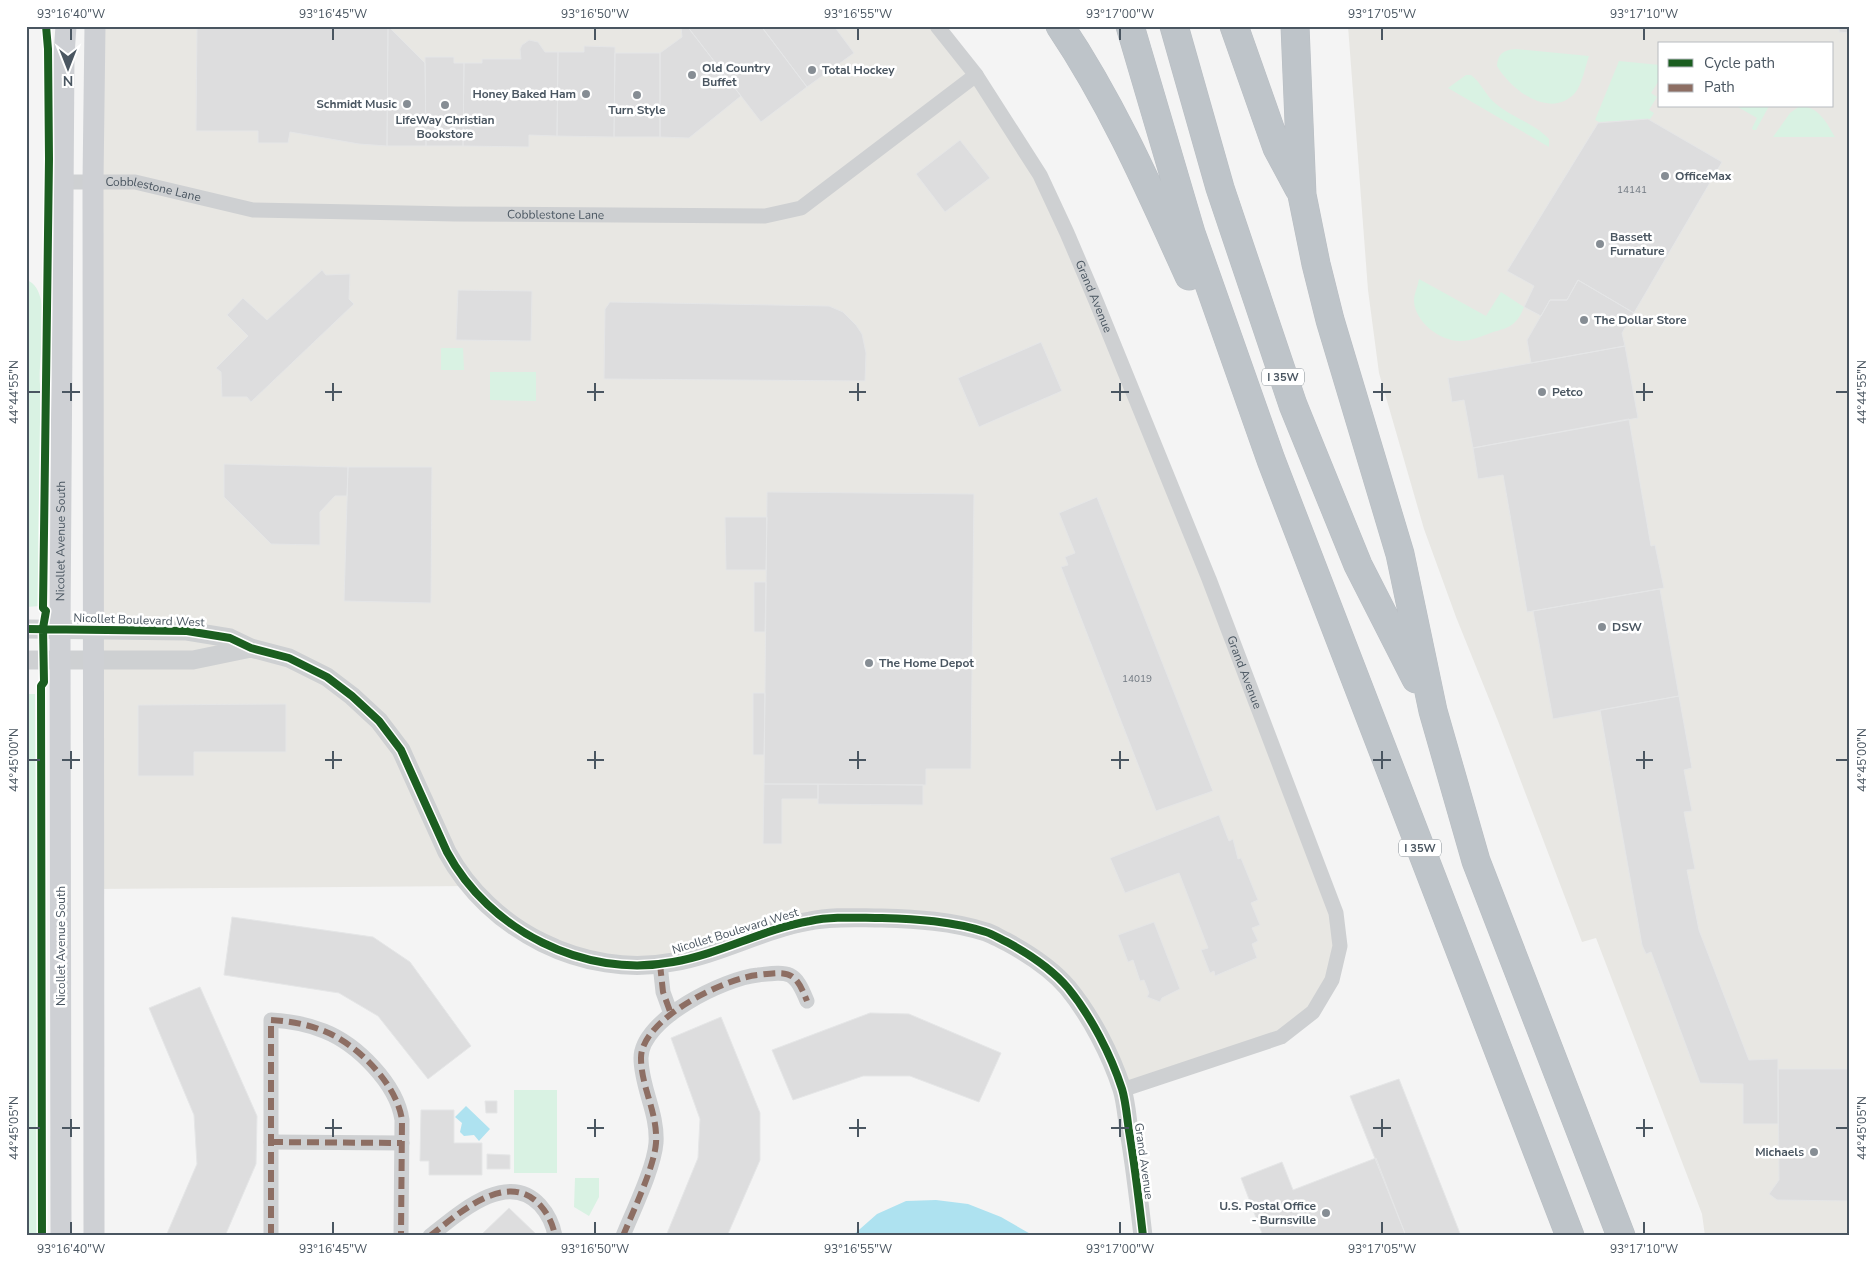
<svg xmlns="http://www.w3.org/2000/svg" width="1876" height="1262" font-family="'Nunito Sans',sans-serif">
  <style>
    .commercial { fill: #e8e7e3; fill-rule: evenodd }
    .green { fill: #d9f2e3 }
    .water { fill: #aee2f0 }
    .building { fill: #ddddde; stroke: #e5e6e7 }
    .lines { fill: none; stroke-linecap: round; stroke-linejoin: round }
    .motorway-casing { stroke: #b9bec3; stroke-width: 29 }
    .minor { stroke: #ced0d2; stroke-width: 15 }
    .tertiary { stroke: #ced0d2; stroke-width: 19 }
    .secondary { stroke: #ced0d4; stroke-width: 21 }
    .motorway { stroke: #bec4c9; stroke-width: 28 }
    .quiet { stroke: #8d6e63; stroke-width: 6; stroke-dasharray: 12 6; stroke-linecap: butt }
    .cycleway-casing { stroke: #fff; stroke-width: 11 }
    .cycleway { stroke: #1b5e20; stroke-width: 8 }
    .ticks { fill: none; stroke: #4a5661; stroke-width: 2 }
    .poi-dot { fill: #868d94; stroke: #fff; stroke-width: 2 }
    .labels { text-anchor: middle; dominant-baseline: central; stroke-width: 5; stroke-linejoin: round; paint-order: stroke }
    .number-label { font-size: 10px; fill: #707881 }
    .shield { fill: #fff; stroke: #808990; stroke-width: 1 }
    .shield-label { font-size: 11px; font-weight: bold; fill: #4a5661 }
    .poi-label { font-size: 12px; font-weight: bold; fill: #4a5661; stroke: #fff; text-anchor: start }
    .street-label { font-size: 12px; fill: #4a5661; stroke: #fff }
    .neatline { fill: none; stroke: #4a5661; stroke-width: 2 }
    .ticks-label { font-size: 12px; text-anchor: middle; fill: #4a5661 }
  </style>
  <rect width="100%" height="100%" fill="#f4f4f4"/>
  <path class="commercial" d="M95,26H937L1040,175L1336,913L1332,980L1281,1037L1122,1090L1068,988L987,932L860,918L693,958L573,955L469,886L93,889Z
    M1348,26H1850V1236H1705L1702,1214L1596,938L1582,942L1498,721L1456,617L1424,529L1379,373L1368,290ZM1660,44H1832V106H1660Z"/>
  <path class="green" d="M1516,49L1589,56C1585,67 1582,85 1575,93C1550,120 1511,90 1497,66C1498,53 1504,50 1516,49Z
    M1619,61L1660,65V79L1651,93L1657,97L1649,110L1654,113L1650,119L1599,122L1595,120Z
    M1466,75H1471C1481,82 1485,95 1496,104C1513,118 1534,123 1549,139V147L1448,88Z
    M1736,106H1769L1756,130H1753L1752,128L1757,118Z
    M1800,106C1818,106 1827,123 1835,137H1773L1790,113Z
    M1419,279L1486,316L1501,292L1524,307C1522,312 1519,319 1514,323C1509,328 1500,330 1493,332C1483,336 1471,341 1460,341C1440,341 1415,322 1414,301C1414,294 1418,286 1419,279Z
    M26,280C55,288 37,360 40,384L41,606L26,607Z
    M441,348H463L464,370H441Z
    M490,372H536V401L490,400Z
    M26,694H35L40,1236H26Z
    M514,1090H557V1173H514Z
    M575,1178H599V1197L589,1216L574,1207Z"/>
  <path class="water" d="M466,1106L490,1129L479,1141L474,1135L464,1136L460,1132L462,1123L455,1117Z
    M936,1200L968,1204L1001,1217L1034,1236H852L877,1214L906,1201Z"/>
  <path class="building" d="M197,26H388L387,146L359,144L290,132L288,143H258V131H196Z
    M388,26L425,63L426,146H387Z
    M681,26H687L741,96L689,138L660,137V53L682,37Z
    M687,26H761L807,87L761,122Z
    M761,26H834L854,53L807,87Z
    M1839,26H1850V33L1839,32Z
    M529,40L538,42L545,52H558L557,136L529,135V147L463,146L464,63H482V59H521L520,49L522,45Z
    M584,46L615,47L614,137L557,136L558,52H584Z
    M615,53H660V137H614Z
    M425,57H454V63H464L463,146H426Z
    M1648,119L1722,162L1634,313L1578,280L1567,300H1550L1541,316L1524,307L1534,286L1507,271L1598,123Z
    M960,140L990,178L945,212L916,174Z
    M322,270L326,275L350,274L349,299L354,304L251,402L247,397H222L221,372L216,368L248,336L227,315L243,298L267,320Z
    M1578,280L1634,313L1622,333L1625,346L1531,363L1527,340L1550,300H1567Z
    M458,290L532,291L531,341L456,340Z
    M610,302L829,306L843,312L856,325L862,334L866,353L865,381L604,379L605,309Z
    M1041,342L1062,391L979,427L958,378Z
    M1625,346L1638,418L1473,448L1464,400L1452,402L1448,378Z
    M1629,419L1651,546L1655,545L1664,588L1527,612L1503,475L1478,479L1473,448Z
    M224,464L348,467L347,496H335L320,512V545L271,544L224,497Z
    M348,467H432L431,603L344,601Z
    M767,492L974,494L971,769H926V785L764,784Z
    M1097,497L1213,791L1156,811L1061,567L1068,565L1065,557L1075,553L1059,513Z
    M725,517H767L766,570H726Z
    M754,582H766L765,632H754Z
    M1660,589L1679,696L1553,719L1533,611Z
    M753,693H765L764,755H753Z
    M1679,696L1692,768L1684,770L1692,811L1684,812L1695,869L1687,870L1699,930L1749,1060L1778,1059V1124H1743V1084L1700,1083L1651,952L1646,954L1642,945L1600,710Z
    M286,704V752H194V776H138V705Z
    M764,784H818V799H782V844H763Z
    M818,784L923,785V805L818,804Z
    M1219,815L1229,841L1233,839L1238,859L1241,858L1258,900L1251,903L1260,925L1252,928L1258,941L1252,944L1257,958L1215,976L1214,971L1210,973L1201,950L1208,948L1179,873L1125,893L1110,858Z
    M232,917L373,937L410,962L471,1046L428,1079L378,1016L339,993L224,975Z
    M1154,922L1180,989L1162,998L1160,1002L1147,997L1149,993L1144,980L1140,981L1133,960L1128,962L1118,935Z
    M200,987L257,1116L256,1164L225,1236H166L197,1164L194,1115L149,1008Z
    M870,1013L909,1014L1001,1053L979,1102L910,1076H863L793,1100L772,1050Z
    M721,1017L760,1113V1160L727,1236H666L698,1158L700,1119L671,1038Z
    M1849,1058L1850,1201L1777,1200L1769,1194L1779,1180L1778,1069H1849Z
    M1399,1079L1461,1236H1406L1350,1096Z
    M485,1101H497V1113H486Z
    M421,1110H454V1143H482V1175H429V1161H420Z
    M487,1154L510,1155V1169H487Z
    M1376,1158L1406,1236H1263L1241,1178L1282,1162L1293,1190Z
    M509,1208L538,1236H480Z"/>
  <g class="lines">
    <g class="motorway-casing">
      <path id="motorway" d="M1060,26C1113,105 1150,190 1189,276
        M1130,26L1191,233L1271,460L1570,1236
        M1174,26L1220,188L1293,405L1358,565L1416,679
        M1234,26L1277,148L1299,189
        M1295,26L1302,195L1316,264L1330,320L1400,554L1433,711L1476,861L1621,1236"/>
    </g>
    <g class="minor">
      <path id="s1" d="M937,26L976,75L1040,175L1067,233L1096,301L1209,579L1336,913L1340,946L1332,980L1313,1012L1281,1037L1122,1090"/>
      <path id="s2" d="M64,182H135L253,210L456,214L765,216L801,208L976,75"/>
      <path d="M660,964L663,992L671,1014"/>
      <path d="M271,1142L402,1143"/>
      <path d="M271,1236V1020C289,1021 307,1024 324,1031C357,1044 397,1084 402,1120L401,1236"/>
      <path d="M430,1236C458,1214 507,1169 540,1205C548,1214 553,1224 555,1236"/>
      <path d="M623,1236C633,1211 654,1168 656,1143C658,1113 641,1087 641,1058C641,1019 725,978 758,975C790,971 795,971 807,1001"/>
    </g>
    <path class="tertiary" d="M26,629L187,631L230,638L251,648L289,658L327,677L352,696L379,721L401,750L447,852C489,930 584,979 673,962C720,954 763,929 810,921C833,916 858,918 882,918C916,919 952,921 986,932C993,934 1000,939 1007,942C1029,954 1052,969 1068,988C1091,1016 1111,1055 1122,1089C1126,1102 1127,1118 1129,1131C1135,1166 1139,1201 1143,1236
      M26,660H193L251,648"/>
    <g class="secondary">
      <path id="s3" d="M61,1236L60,629L64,55L66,26"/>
      <path d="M94,1236L93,181L95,26"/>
    </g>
    <use href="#motorway" class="motorway"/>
    <path class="quiet" d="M660,964L663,992L671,1014
      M271,1142L402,1143
      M271,1236V1020C289,1021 307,1024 324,1031C357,1044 397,1084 402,1120L401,1236
      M430,1236C458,1214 507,1169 540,1205C548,1214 553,1224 555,1236
      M623,1236C633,1211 654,1168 656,1143C658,1113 641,1087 641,1058C641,1019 725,978 758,975C790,971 795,971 807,1001"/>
    <g class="cycleway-casing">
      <path id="cycleway" d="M26,629L187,631L230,638L251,648L289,658L327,677L352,696L379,721L401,750L447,852C489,930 584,979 673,962C720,954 763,929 810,921C833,916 858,918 882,918C916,919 952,921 986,932C993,934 1000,939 1007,942C1029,954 1052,969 1068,988C1091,1016 1111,1055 1122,1089C1126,1102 1127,1118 1129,1131C1135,1166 1139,1201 1143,1236
        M42,1236L41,686L44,682L43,628L46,611L43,608L49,159L48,49L46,26"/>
    </g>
    <use href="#cycleway" class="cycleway"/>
  </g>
  <path class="ticks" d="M71,28V40M333,28V40M595,28V40M858,28V40M1120,28V40M1382,28V40M1644,28V40M71,383V401M333,383V401M595,383V401M858,383V401M1120,383V401M1382,383V401M1644,383V401M28,392H40M62,392H80M325,392H342M587,392H604M849,392H866M1111,392H1129M1373,392H1391M1636,392H1653M1836,392H1848M71,751V769M333,751V769M595,751V769M858,751V769M1120,751V769M1382,751V769M1644,751V769M28,760H40M62,760H80M325,760H342M587,760H604M849,760H866M1111,760H1129M1373,760H1391M1636,760H1653M1836,760H1848M71,1119V1137M333,1119V1137M595,1119V1137M858,1119V1137M1120,1119V1137M1382,1119V1137M1644,1119V1137M28,1128H40M62,1128H80M325,1128H342M587,1128H604M849,1128H866M1111,1128H1129M1373,1128H1391M1636,1128H1653M1836,1128H1848M71,1222V1234M333,1222V1234M595,1222V1234M858,1222V1234M1120,1222V1234M1382,1222V1234M1644,1222V1234"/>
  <g class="poi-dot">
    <circle cx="812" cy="70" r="5"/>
    <circle cx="692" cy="75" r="5"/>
    <circle cx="586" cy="94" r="5"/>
    <circle cx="637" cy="95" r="5"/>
    <circle cx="407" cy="104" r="5"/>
    <circle cx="445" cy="105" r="5"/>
    <circle cx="1665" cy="176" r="5"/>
    <circle cx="1600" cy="244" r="5"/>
    <circle cx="1584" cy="320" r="5"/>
    <circle cx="1542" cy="392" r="5"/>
    <circle cx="1602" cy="627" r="5"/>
    <circle cx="869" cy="663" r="5"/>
    <circle cx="1814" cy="1152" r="5"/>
    <circle cx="1326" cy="1213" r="5"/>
  </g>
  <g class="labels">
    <g class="number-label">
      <text x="1632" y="190">14141</text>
      <text x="1137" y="679">14019</text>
    </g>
    <g class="shield">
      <rect x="1262" y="368.5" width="42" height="17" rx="4"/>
      <rect x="1399" y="839.5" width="42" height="17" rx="4"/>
    </g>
    <g class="shield-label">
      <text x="1283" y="377">I 35W</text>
      <text x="1420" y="848">I 35W</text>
    </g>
    <g class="poi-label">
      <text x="702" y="68">Old Country<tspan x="702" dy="14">Buffet</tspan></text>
      <text x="822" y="70">Total Hockey</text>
      <text x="576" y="94" text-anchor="end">Honey Baked Ham</text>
      <text x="397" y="104" text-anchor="end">Schmidt Music</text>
      <text x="637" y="110" text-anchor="middle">Turn Style</text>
      <text x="445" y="120" text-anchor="middle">LifeWay Christian<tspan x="445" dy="14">Bookstore</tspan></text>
      <text x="1675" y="176">OfficeMax</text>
      <text x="1610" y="237">Bassett<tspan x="1610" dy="14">Furnature</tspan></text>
      <text x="1594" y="320">The Dollar Store</text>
      <text x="1552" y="392">Petco</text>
      <text x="1612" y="627">DSW</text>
      <text x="879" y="663">The Home Depot</text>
      <text x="1804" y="1152" text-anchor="end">Michaels</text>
      <text x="1316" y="1206" text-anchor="end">U.S. Postal Office<tspan x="1316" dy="14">- Burnsville</tspan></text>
    </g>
    <g class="street-label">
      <text stroke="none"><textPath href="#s2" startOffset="90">Cobblestone Lane</textPath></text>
      <text stroke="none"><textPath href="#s2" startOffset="495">Cobblestone Lane</textPath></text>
      <text stroke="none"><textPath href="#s1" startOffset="314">Grand Avenue</textPath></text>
      <text stroke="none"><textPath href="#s3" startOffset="695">Nicollet Avenue South</textPath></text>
      <text transform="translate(139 620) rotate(2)">Nicollet Boulevard West</text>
      <text stroke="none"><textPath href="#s1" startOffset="719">Grand Avenue</textPath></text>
      <text transform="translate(735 931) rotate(-17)">Nicollet Boulevard West</text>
      <text transform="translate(61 946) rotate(-90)">Nicollet Avenue South</text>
      <text transform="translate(1144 1161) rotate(82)">Grand Avenue</text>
    </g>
  </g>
  <rect width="1876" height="1262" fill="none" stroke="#ffffff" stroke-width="55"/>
  <rect x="1658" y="42" width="175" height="65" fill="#ffffff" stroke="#b7bbc0"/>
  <rect x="1668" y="59" width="25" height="8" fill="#1b5e20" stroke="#b7bbc0"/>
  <text x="1704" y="68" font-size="15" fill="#4a5661">Cycle path</text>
  <rect x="1668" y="84" width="25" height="8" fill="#8d6e63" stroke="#b7bbc0"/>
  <text x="1704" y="92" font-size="15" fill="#4a5661">Path</text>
  <g transform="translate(68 68) rotate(180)" stroke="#ffffff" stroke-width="4" paint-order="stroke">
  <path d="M0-4L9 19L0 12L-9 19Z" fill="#4a5661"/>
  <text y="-8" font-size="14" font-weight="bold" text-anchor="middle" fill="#4a5661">N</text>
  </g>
  <rect x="28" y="28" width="1820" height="1206" class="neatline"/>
  <g class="ticks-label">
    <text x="71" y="18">93°16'40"W</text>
    <text x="333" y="18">93°16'45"W</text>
    <text x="595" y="18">93°16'50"W</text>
    <text x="858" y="18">93°16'55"W</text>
    <text x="1120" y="18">93°17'00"W</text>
    <text x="1382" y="18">93°17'05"W</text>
    <text x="1644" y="18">93°17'10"W</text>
    <text transform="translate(1862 392) rotate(-90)" y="4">44°44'55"N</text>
    <text transform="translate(14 392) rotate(-90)" y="4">44°44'55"N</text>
    <text transform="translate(1862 760) rotate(-90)" y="4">44°45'00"N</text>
    <text transform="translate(14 760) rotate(-90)" y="4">44°45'00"N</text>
    <text transform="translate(1862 1128) rotate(-90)" y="4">44°45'05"N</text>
    <text transform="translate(14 1128) rotate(-90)" y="4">44°45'05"N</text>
    <text x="71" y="1253">93°16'40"W</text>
    <text x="333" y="1253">93°16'45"W</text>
    <text x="595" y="1253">93°16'50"W</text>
    <text x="858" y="1253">93°16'55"W</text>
    <text x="1120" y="1253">93°17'00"W</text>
    <text x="1382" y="1253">93°17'05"W</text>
    <text x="1644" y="1253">93°17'10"W</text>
  </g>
</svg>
